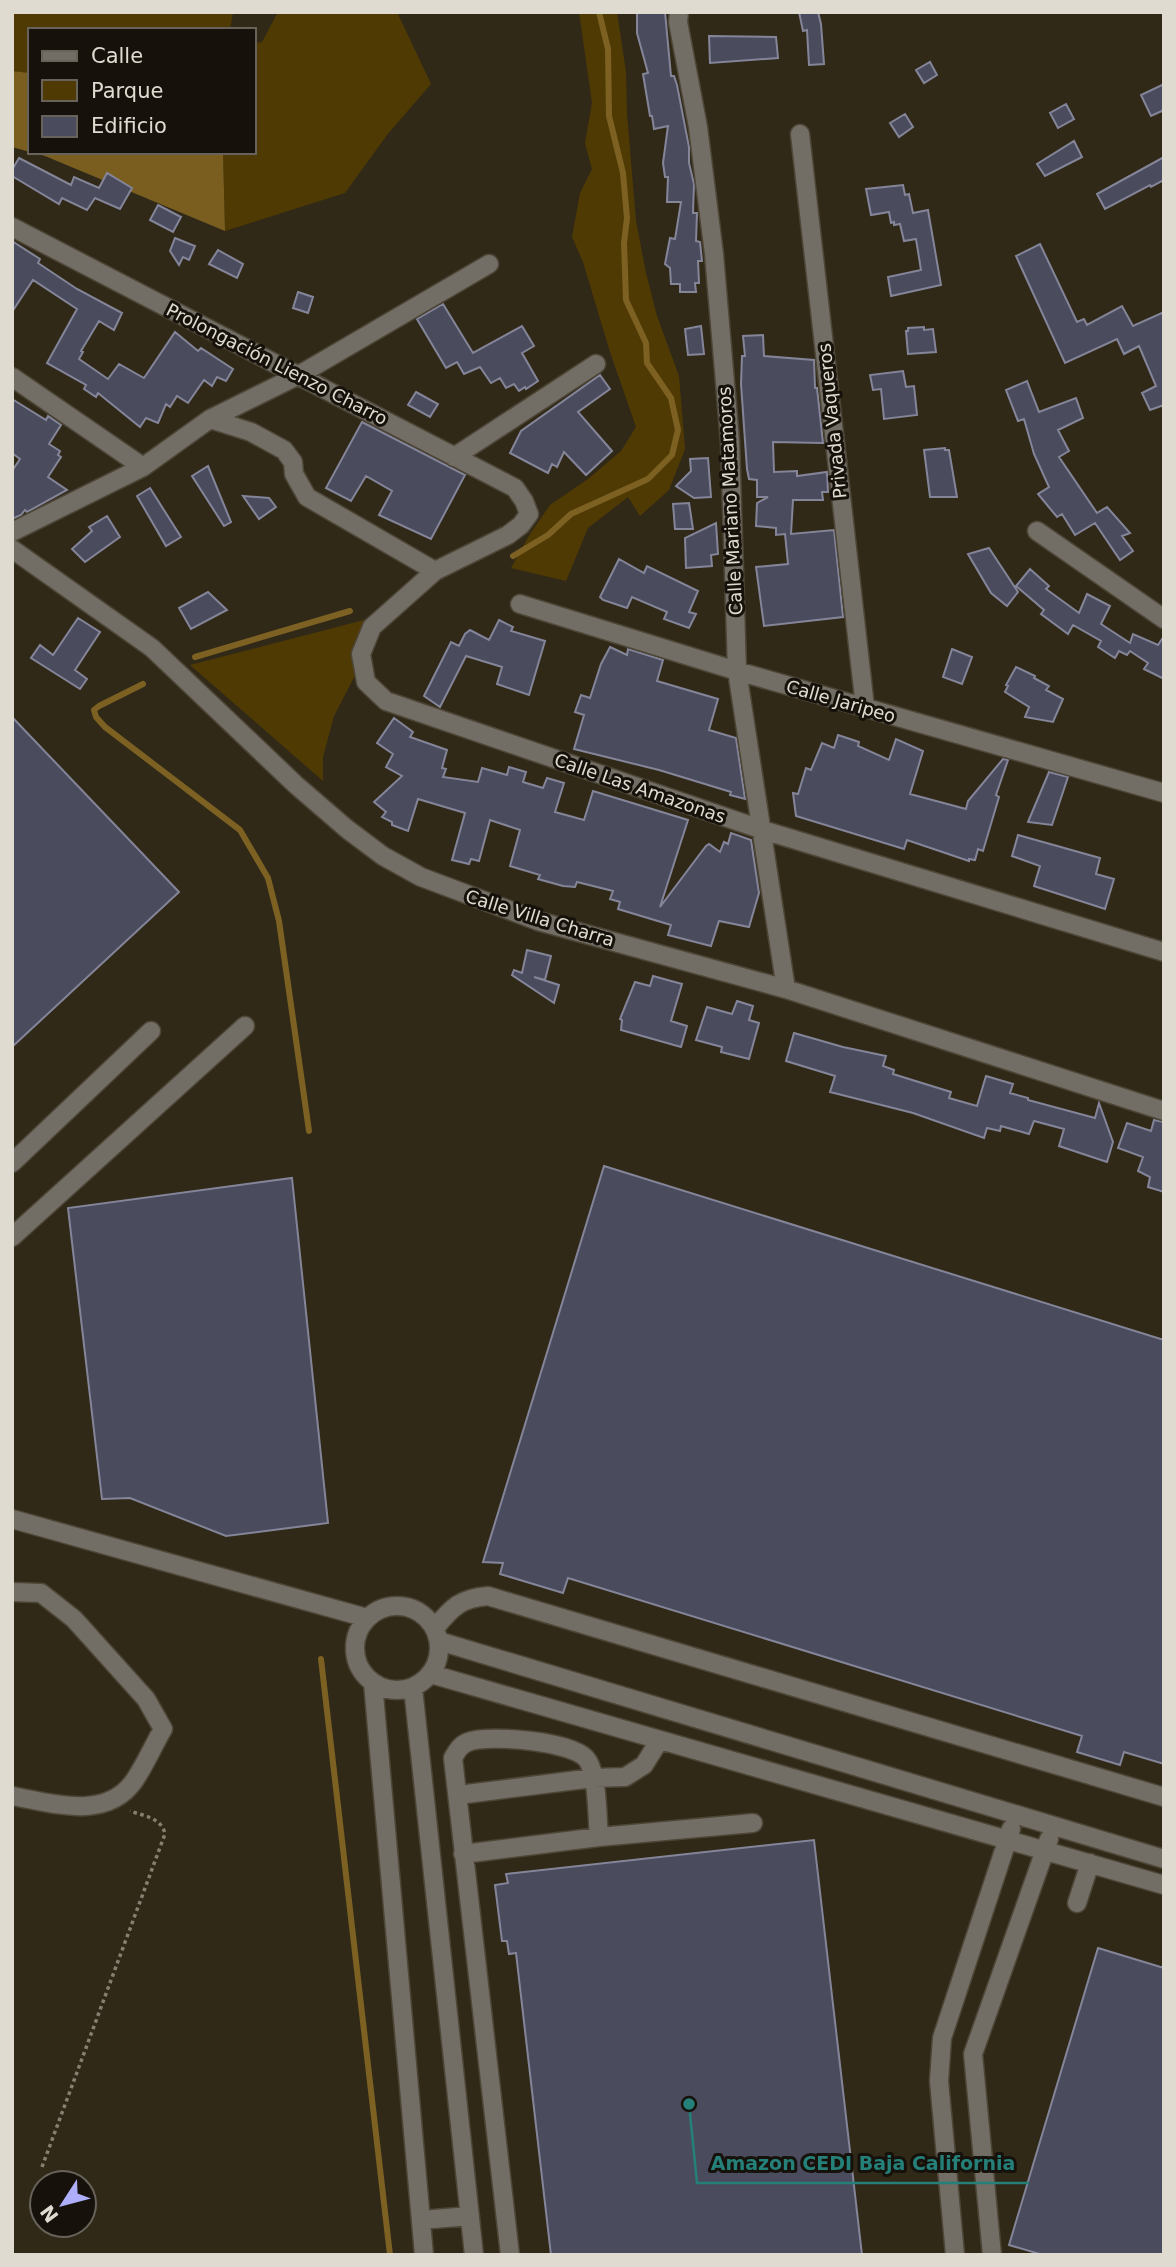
<svg xmlns="http://www.w3.org/2000/svg" width="1176" height="2267" font-family="'DejaVu Sans',sans-serif">
  <style>
    .green { fill: #503a04 }
    .forest { fill: #795e1f }
    .lines { fill: none; stroke-linecap: round; stroke-linejoin: round }
    .stream { stroke: #7c6123; stroke-width: 6 }
    .building { fill: #4b4b5e; stroke: #848599; stroke-width: 2 }
    .minor-casing { stroke: #4d4536; stroke-width: 21 }
    .path { stroke: #868072; stroke-width: 3.5; stroke-dasharray: 3.5 3.5; stroke-linecap: butt }
    .minor { stroke: #726e65; stroke-width: 18 }
    .labels { text-anchor: middle; dominant-baseline: central; stroke-width: 6; stroke-linejoin: round; paint-order: stroke }
    .street-label { font-size: 18px; fill: #e0dbd1; stroke: #16120b }
    .leader { fill: none; stroke: #248078; stroke-width: 2.5 }
    .callout-dot { fill: #248078; stroke: #16120b; stroke-width: 2.5 }
    .callout-label { font-size: 19px; text-anchor: middle; font-weight: bold; fill: #248078; stroke: #16120b; stroke-width: 6; stroke-linejoin: round; paint-order: stroke }
  </style>
  <rect width="100%" height="100%" fill="#312918"/>
  <path class="green" d="M12,12H233L230,30H30V73L12,71Z
    M278,12H397L431,84L387,135L345,193L225,231L223,152H254V43L262,42Z
    M579,12H617L626,72L627,114L636,221L646,273L657,316L679,376L685,449L669,490L640,516L628,497L588,528L566,581L511,568L530,534L550,505L588,479L621,451L636,427L610,352L583,262L572,237L580,193L592,169L585,143L592,103Z
    M368,619L362,662L334,716L323,757V781L190,665Z"/>
  <path class="forest" d="M12,71L30,73V152L12,147Z
    M31,152H223L225,231L45,156Z"/>
  <g class="lines">
    <path class="stream" d="M513,556L548,535L571,514L648,479L672,455L678,430L671,398L647,363L646,343L626,300L624,243L627,218L623,173L609,116L608,49L599,12
      M195,657L350,611
      M143,684L99,706L94,710L96,717L105,727L240,830L268,878L279,921L309,1131
      M321,1659L390,2255"/>
  </g>
  <path class="building" d="M637,12H665L671,76H674L677,85L689,147V163L694,184L693,213H697L696,241L700,242L702,261H698L699,283H695L696,292H680V284H671L670,268L665,264L670,238L675,239L681,202H667L668,177H665L663,163L668,126L654,129L652,116H650L643,74L648,73L637,33Z
    M799,12H818L821,24L824,64L809,65L807,30L803,31Z
    M709,36L776,37L778,58L710,63Z
    M930,62L937,75L924,83L916,70Z
    M1164,84V110L1151,116L1141,95Z
    M1066,104L1074,119L1058,128L1050,113Z
    M905,114L913,127L899,137L890,123Z
    M1074,141L1082,157L1045,176L1037,164Z
    M1164,157V180L1151,187L1150,185L1105,209L1097,194Z
    M19,158L71,185L74,177L99,188L107,173L132,188L120,209L95,198L87,210L62,198L59,204L12,176V170Z
    M903,185L905,195L909,194L913,213L928,210L941,285L891,296L888,277L921,270L916,239L904,241L900,224L894,225V222L891,223L889,212L871,215L866,189Z
    M158,205L181,217L173,232L150,220Z
    M175,238L195,246L189,260L183,257L179,265L170,251Z
    M12,241L40,259L38,263L77,289L122,313L114,330L99,321L81,351L83,352L79,359L108,379L119,364L144,378L175,332L198,351L201,348L233,369L226,381L217,377L212,386L204,380L188,403L177,396L170,407L166,404L158,423L146,418L140,427L98,393L96,397L84,389L86,385L47,363L77,309L33,280L12,312Z
    M1040,244L1077,322L1084,319L1087,325L1122,306L1133,326L1164,312V405L1150,410L1142,393L1156,386L1139,346L1124,354L1117,339L1065,363L1016,256Z
    M218,250L243,264L237,278L209,264Z
    M298,292L313,297L308,313L293,308Z
    M443,304L473,353L522,326L534,346L522,353L538,381L526,389L525,387L519,391L514,384L506,388L500,378L491,383L480,367L464,374L457,362L446,368L417,319Z
    M701,326L704,354L688,355L685,329Z
    M924,327V330L933,329L936,352L908,354L906,331H908V328Z
    M763,335L764,356L814,360L815,388H817L823,443L773,442L774,472L797,471V476L827,472L828,492H822L823,500H793L791,534L834,530L843,617L764,626L756,567L788,564L785,534L776,535V528L756,526L757,503L768,497H757V480L749,479L747,469L741,384L742,356H745L743,336Z
    M903,371L906,387L914,386L917,415L884,419L881,389L873,390L870,375Z
    M600,375L610,389L578,412L612,451L586,475L564,452L557,467L552,464L548,473L510,453L521,431Z
    M1027,381L1039,412L1076,398L1083,418L1058,430L1069,451L1059,457L1097,513L1107,507L1130,533L1122,536L1133,551L1120,560L1095,523L1075,535L1062,514L1057,517L1038,494L1049,487L1034,454L1024,419L1018,421L1006,390Z
    M416,392L438,404L430,417L408,405Z
    M12,399L46,420L48,416L61,425L49,444L60,451L58,455L61,457L48,477L67,490L27,512L25,510L21,515L12,519V471L20,459L12,453Z
    M362,422L465,475L431,539L379,515L392,491L366,476L351,501L326,488Z
    M945,448V450H949L957,497H930L924,450Z
    M708,458L711,497L694,498L676,486L691,471L690,459Z
    M208,466L231,522L224,526L192,476Z
    M150,488L181,537L166,546L137,496Z
    M243,496L269,498L276,507L259,519Z
    M689,503L693,529H675L673,504Z
    M107,516L120,537L85,562L72,549L92,531L89,527Z
    M716,523L718,554L711,555L712,566L686,568L685,538Z
    M989,548L1018,592L1007,606L991,593L968,554Z
    M619,559L644,573L647,566L698,591L689,612L696,614L689,628L664,619L667,612L632,597L627,608L603,600L600,597Z
    M1030,569L1049,586L1046,589L1079,613L1087,594L1110,606L1101,624L1130,643L1133,634L1158,645L1164,636V679L1144,669L1148,663L1130,651L1127,655L1119,651L1115,658L1098,647L1101,641L1073,625L1068,634L1041,614L1044,610L1016,586Z
    M208,592L227,610L191,629L179,608Z
    M78,618L100,632L75,670L87,679L80,689L31,658L40,645L53,655Z
    M499,620L513,627L511,631L545,641L529,695L497,684L502,667L466,656L440,707L424,696L451,642L459,646L465,634L470,630L489,640Z
    M610,647L627,655L628,649L663,660L657,681L718,699L709,730L736,738L745,799L730,795L731,792L659,770L574,749L584,715L575,712L581,695L590,698L601,664Z
    M952,649L972,657L962,684L943,677Z
    M1016,667L1035,676L1034,678L1049,686L1046,690L1063,699L1053,722L1025,717L1029,707L1005,692L1008,686L1006,685Z
    M12,717L179,892L12,1047Z
    M394,718L413,732L410,737L447,750L442,768L446,769L443,777L478,782L482,768L507,775L509,767L526,772L523,782L543,788L547,778L564,783L555,812L584,820L593,791L688,820L660,907L706,846L709,844L720,852L724,842L728,844L731,833L751,840L759,893L749,927L719,921L711,946L668,935L671,925L618,909L620,902L610,899L613,891L577,882L575,887L563,886L538,879L540,875L510,866L520,830L490,820L479,861L471,859L469,864L452,860L465,813L418,799L408,831L392,825V822L382,817L386,812L374,802L402,776L386,767L393,754L377,743Z
    M838,735L859,742L858,746L889,760L896,739L923,751L910,794L966,809L968,801L1003,759L1008,760L996,795L999,797L983,851L978,849L975,860L969,859V861L907,840L904,849L796,816L793,793L798,794L806,768L811,770L822,743L834,748Z
    M1049,772L1068,777L1052,825L1028,822Z
    M1018,835L1100,858L1096,874L1114,879L1105,909L1034,886L1040,866L1012,856Z
    M527,950L551,956L545,980L534,977L559,985L554,1003L512,975L514,970L522,973Z
    M653,976L682,984L671,1021L687,1026L681,1047L621,1030L622,1020L620,1019L635,982L650,986Z
    M737,1001L753,1006L749,1020L759,1023L749,1059L721,1052L722,1047L696,1040L707,1007L732,1014Z
    M794,1033L843,1047L886,1056L883,1066L894,1070L893,1074L951,1092L949,1098L977,1106L986,1076L1013,1084L1010,1093L1028,1098V1100L1095,1118L1099,1103L1113,1142L1107,1162L1059,1146L1064,1129L1034,1121L1029,1134L1001,1126L1000,1131L987,1128L984,1138L913,1113L830,1092L835,1076L786,1061Z
    M1154,1120L1164,1122V1192L1148,1187L1150,1177L1138,1171L1143,1157L1118,1148L1127,1123L1151,1131Z
    M604,1166L1164,1340V1764L1124,1752L1120,1765L1077,1752L1082,1736L568,1578L563,1593L500,1574L503,1563L483,1562Z
    M292,1178L328,1523L226,1536L130,1498L102,1499L68,1208Z
    M814,1840L862,2255H551L516,1953L509,1954L507,1941H502L495,1885L508,1883L506,1874Z
    M1098,1948L1164,1968V2255H1043L1009,2245Z"/>
  <g class="lines">
    <g class="minor-casing">
      <path id="minor" d="M679,12L678,22L698,127L714,254L730,441L737,671L786,989
        M800,134L865,707
        M12,227L515,488L524,501L529,514L521,525L508,535L435,571L372,627L361,654L366,682L386,701L763,830L1164,952
        M12,377L143,467
        M210,419L251,432L284,450L293,462L294,474L307,497L435,571
        M454,457L596,364
        M1037,531L1164,619
        M12,532L143,467L210,419L299,375L489,264
        M12,549L152,648L296,785L347,829L383,856L421,877L538,921L786,989L1164,1111
        M520,604L737,671L1164,793
        M12,1163L151,1031
        M12,1237L245,1026
        M12,1519L367,1618
        M12,1592L41,1593L74,1619L146,1699L163,1729C153,1746 145,1765 134,1781C106,1821 52,1803 12,1796
        M355 1648a42 42 0 1 1 84 0a42 42 0 1 1-84 0Z
        M435,1628C452,1607 461,1598 488,1596L1164,1797
        M439,1641L1164,1859
        M431,1674L1164,1885
        M373,1683L424,2255
        M413,1688L474,2255
        M458,1795L593,1778L625,1777L644,1765L659,1741
        M463,1854L599,1837L753,1823
        M1077,1903L1090,1863
        M421,2220L470,2216
        M510,2255L453,1758C457,1751 460,1745 468,1742C488,1734 577,1741 588,1761C598,1778 597,1817 599,1837
        M955,2255L939,2081L942,2038L1011,1829
        M992,2255L973,2054L1049,1839"/>
    </g>
    <path class="path" d="M42,2167L165,1834C162,1818 144,1816 130,1811"/>
    <use href="#minor" class="minor"/>
  </g>
  <g class="labels">
    <g class="street-label">
      <text transform="translate(277 364) rotate(27)">Prolongación Lienzo Charro</text>
      <text transform="translate(832 421) rotate(-96)">Privada Vaqueros</text>
      <text transform="translate(730 501) rotate(-93)">Calle Mariano Matamoros</text>
      <text transform="translate(841 701) rotate(16)">Calle Jaripeo</text>
      <text transform="translate(640 788) rotate(19)">Calle Las Amazonas</text>
      <text transform="translate(540 918) rotate(17)">Calle Villa Charra</text>
    </g>
  </g>
  <path class="leader" d="M689 2104L697 2183H1029"/>
  <circle class="callout-dot" cx="689" cy="2104" r="7"/>
  <g class="callout-label">
    <text x="863" y="2170">Amazon CEDI Baja California</text>
  </g>
  <rect width="1176" height="2267" fill="none" stroke="#e0dbd1" stroke-width="28"/>
  <rect x="28" y="28" width="228" height="126" fill="#16120b" stroke="#67625a" stroke-width="2"/>
  <rect x="42" y="51" width="35" height="10" fill="#726e65" stroke="#67625a" stroke-width="2"/>
  <text x="91" y="63" font-size="21" fill="#e0dbd1">Calle</text>
  <rect x="42" y="80" width="35" height="21" fill="#503a04" stroke="#67625a" stroke-width="2"/>
  <text x="91" y="98" font-size="21" fill="#e0dbd1">Parque</text>
  <rect x="42" y="116" width="35" height="21" fill="#4b4b5e" stroke="#67625a" stroke-width="2"/>
  <text x="91" y="133" font-size="21" fill="#e0dbd1">Edificio</text>
  <g transform="translate(63 2204) rotate(234)"><circle r="33" fill="#16120b" stroke="#67625a" stroke-width="2"/>
  <path d="M0-5L12 26L0 18L-12 26Z" fill="#aeaefb"/>
  <text y="-10" font-size="19" font-weight="bold" text-anchor="middle" fill="#e0dbd1">N</text>
  </g>
</svg>
